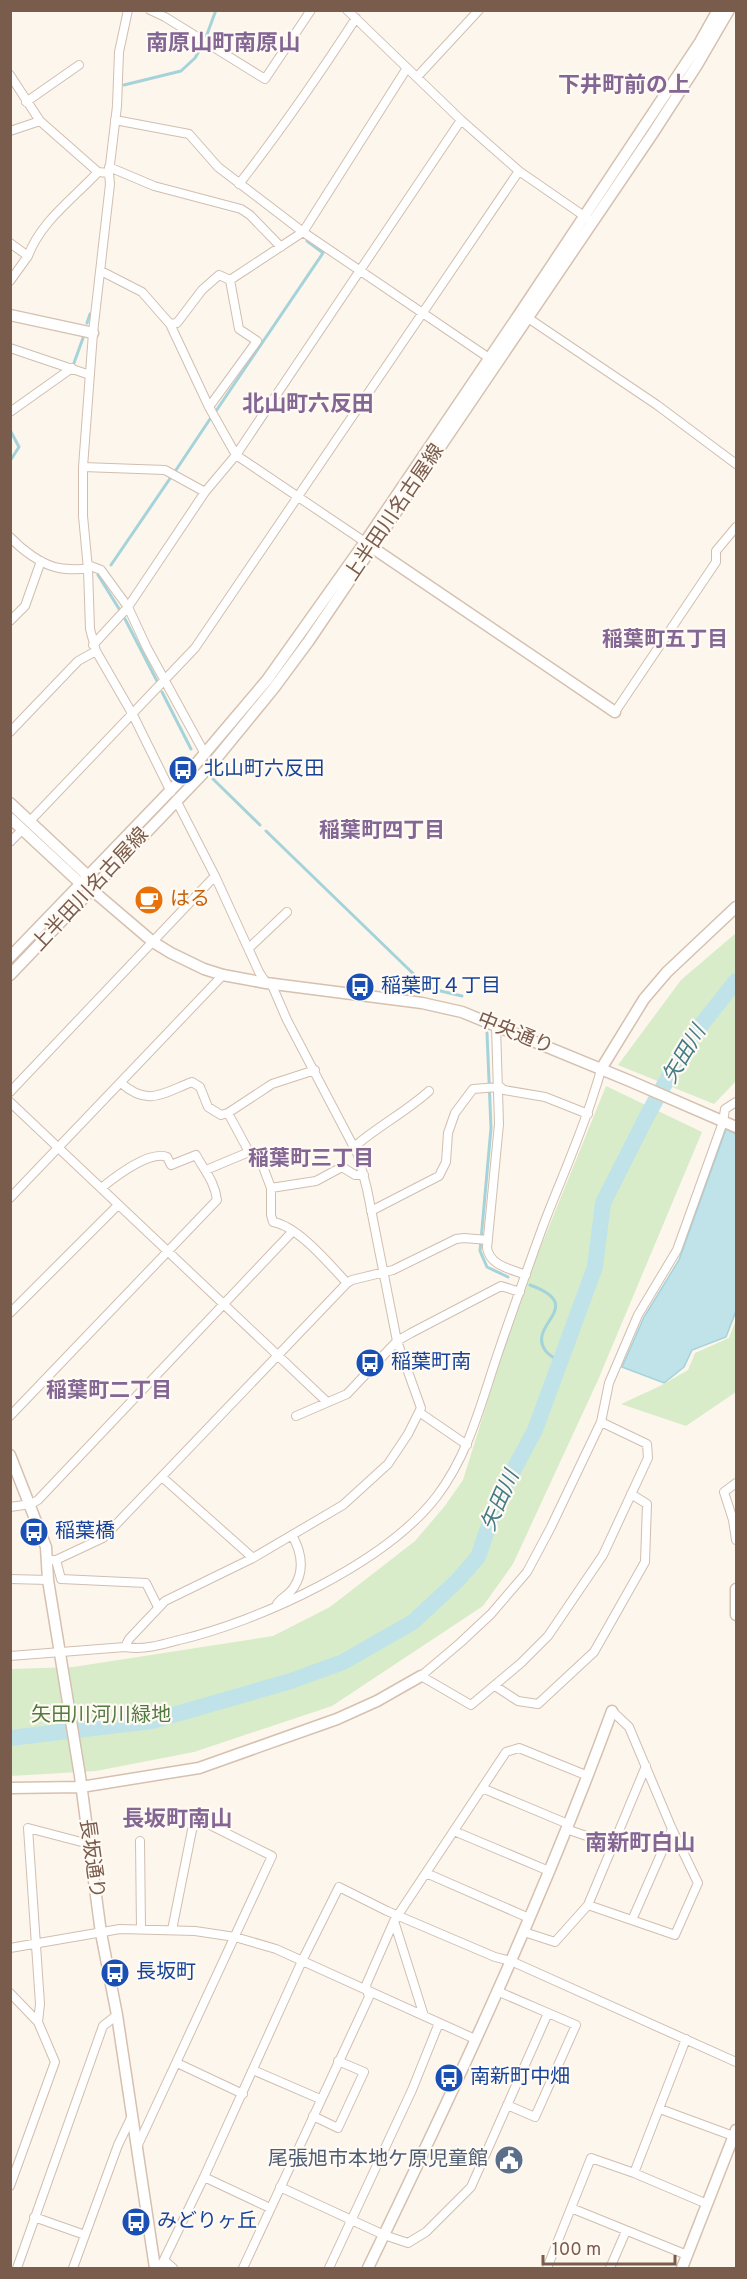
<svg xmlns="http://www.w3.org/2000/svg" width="747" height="2279" font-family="Overpass,'Noto Sans JP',sans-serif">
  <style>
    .green { fill: #d8ecc9 }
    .water { fill: #bfe3e8; stroke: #a5d3da; stroke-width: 1.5 }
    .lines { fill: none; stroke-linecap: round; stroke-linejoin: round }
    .stream { stroke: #a5d3da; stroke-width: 3 }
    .river { stroke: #bfe3e8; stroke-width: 16 }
    .street-casing { stroke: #d1beb0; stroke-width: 10 }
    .secondary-casing { stroke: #d6c0b0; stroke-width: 13 }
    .street { stroke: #fff; stroke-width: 8 }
    .secondary { stroke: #fff; stroke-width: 10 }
    .labels { text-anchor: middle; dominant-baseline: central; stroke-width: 4.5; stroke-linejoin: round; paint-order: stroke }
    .street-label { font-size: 20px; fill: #7a5c4d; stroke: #fffaf3 }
    .transit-label { font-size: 20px; fill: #164399; stroke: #fffaf3; text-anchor: start }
    .food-label { font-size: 20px; fill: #c56008; stroke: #fffaf3; text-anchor: start }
    .park-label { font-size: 20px; fill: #537a41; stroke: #fffaf3 }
    .service-label { font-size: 20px; fill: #4e5e75; stroke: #fffaf3; text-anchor: end }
    .neighbourhood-label { font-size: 21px; font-weight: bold; fill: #846695; stroke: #fffaf3 }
    .water-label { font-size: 21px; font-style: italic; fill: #437c86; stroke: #fffaf3 }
    .quarter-label { font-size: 22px; font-weight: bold; fill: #846695; stroke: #fffaf3 }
  </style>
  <rect width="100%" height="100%" fill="#fdf6ec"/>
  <path class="green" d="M736,933V1081L714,1104L618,1065L681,980Z
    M606,1086L702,1132L598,1380L513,1564L483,1606L332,1706L194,1752L96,1771L11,1776V1669L73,1667L273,1636L330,1607L415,1541L444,1507L463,1480L518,1303Z
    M736,1320V1392L686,1426L621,1404L660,1386L688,1370L695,1353L729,1338Z"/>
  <path class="water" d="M726,1129L736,1134V1311L726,1337L692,1350L684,1367L664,1383L622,1367L644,1317L679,1260Z"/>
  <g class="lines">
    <path class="stream" d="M206,37L216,10
      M124,85L181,71L195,58L202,46
      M87,323L90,314
      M74,363L83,338
      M216,411L323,253L307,241
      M10,430L19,447L10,461
      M176,470L210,419
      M111,565L171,477
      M98,575L121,612
      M125,619L158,683
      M162,692L191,749
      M213,779L260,825
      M266,831L428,988L462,996
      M487,1033L491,1128L480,1251L487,1267L508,1277
      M530,1285C588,1306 527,1324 545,1350C548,1355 556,1359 560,1362"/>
    <path class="river" d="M10,1738L152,1721L291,1681L343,1662L413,1622L457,1581L478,1557L498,1499L535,1430L595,1267L603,1203L648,1114L690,1039L736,981"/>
    <g class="street-casing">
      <path id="street" d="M128,10L119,52L117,106L109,173L110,184L93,333L83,467V516L88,569L90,629L96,651L133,715L171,792
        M150,10L165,17L265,79L311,10
        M347,10L461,120L519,171L587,218
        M10,75L40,121L98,172L109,173
        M417,77L479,10
        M26,102L79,65
        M115,120L189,134L218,167L303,232L489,358
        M10,131L40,121
        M109,167L154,186L241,209L250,215L281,247
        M239,184C281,130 319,75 356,18
        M10,243L28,256C41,221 73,199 98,172
        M101,271L142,292L170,324L209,407L236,455L365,542
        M10,281L28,256
        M528,318L657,405L736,464
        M170,324L177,323L202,290L219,275L230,280L303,232L407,68
        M10,348L90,375
        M209,407L257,341L239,329L230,280
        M10,412L72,368
        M83,467L165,470L205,492
        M10,537C22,550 42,565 59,568C68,570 79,569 88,569
        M88,565L101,570L128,607L147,648L205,754
        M10,621L25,606L41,561
        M93,645L128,607L205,492L236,455L461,120
        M615,712L716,562V551L736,527
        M10,732L78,661L96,651
        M176,800L215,876L259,972L266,983
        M30,821L195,648L519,171
        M10,842L22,830
        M249,948L287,912
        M496,1026L499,1124L487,1248C490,1266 511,1269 526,1275
        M121,1083C148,1107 163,1093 192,1082L200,1087L208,1107L221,1115L228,1113L272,1084L315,1070
        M498,1085L504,1090L545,1097L588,1114
        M10,1092L215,876
        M10,1102L326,1401
        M228,1113L249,1152L262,1164L271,1188V1215L273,1222C298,1226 330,1265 347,1283
        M354,1147C378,1126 406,1112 429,1091
        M206,1170L249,1152
        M271,1188L316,1181L342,1167L355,1175H364
        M10,1198L223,975
        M371,1211L439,1176L446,1162L448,1133L455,1113L473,1089L498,1087
        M10,1313L118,1205
        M419,1412L467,1445
        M10,1416L217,1200C215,1182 204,1170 196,1155L171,1165L167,1157C149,1150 115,1177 101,1188
        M296,1416L347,1394L397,1341L411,1333L501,1286L520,1292
        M601,1422L647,1444L648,1458L603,1555L548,1636L521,1663L471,1705L421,1676L460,1643L491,1614L527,1572L551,1527L601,1422L609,1383L638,1315L677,1250L723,1122L725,1109L736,1102
        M162,1477L253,1558
        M736,1483L724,1492L733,1520L736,1540
        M10,1507L31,1504L38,1500L293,1231
        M47,1560H56L103,1538L347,1283L352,1280L393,1270L456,1239L464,1238L488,1240
        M56,1560L61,1579L146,1583L158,1607
        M10,1579L48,1580
        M277,1604C281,1598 290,1594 294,1587C305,1570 301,1551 292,1535
        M125,1647L129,1639L165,1601L253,1558L343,1505L388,1464L408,1434L421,1408L397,1341L367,1189L358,1155L287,1020L271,983
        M10,1656L125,1647C144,1650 161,1645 179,1640C260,1621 386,1563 437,1496C468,1455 480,1407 496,1359C511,1315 527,1270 543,1226C559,1184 578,1142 592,1099C595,1089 599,1079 601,1069
        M495,1686L518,1701L538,1704L594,1652L645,1562L647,1504L631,1494
        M482,1788L568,1824
        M566,1829L613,1845
        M454,1831L549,1871
        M140,1841L141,1929
        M426,1873L529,1918
        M588,1905L646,1766
        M632,1920L672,1829
        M394,1921L424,2016
        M524,1932L555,1942L588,1905L675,1935L698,1883L672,1829L629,1727L612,1711
        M10,1948L120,1929L195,1931L235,1937L276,1949L475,2039
        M10,1993L38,2022
        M177,2063L243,2094
        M253,2070L320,2099
        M507,2105L535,2117L576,2025L548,2013
        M660,2109L736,2137
        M313,2116L338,2128L364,2072L338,2061
        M137,2147L272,1856L198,1819L192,1830L172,1930
        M634,2173L686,2039
        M204,2177L270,2208
        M10,2186L55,2062L38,2022L40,2004L28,1828L89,1844
        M280,2187L384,2235L408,2243L426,2232L471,2187L548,2013L497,1991
        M571,2208L687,2255
        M34,2217L85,2235
        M165,2261L173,2268
        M17,2268L103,2026L117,2015
        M73,2268L118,2145L132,2116
        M160,2268L204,2177L302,1961L339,1887L387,1911L495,1957L511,1961L736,2062
        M243,2268L369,1997L366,1985L394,1921L506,1752L519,1748L588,1776
        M329,2268L412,2090L439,2023
        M547,2268L591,2158L634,2173L707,2204
        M610,2268L626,2231"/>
    </g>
    <g class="secondary-casing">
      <path id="secondary" d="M10,315L93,333
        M367,544L615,712
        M10,803L88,876L90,881
        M10,818L80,883L92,890L153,942L171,953L204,969L223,975L266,983L422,1003L462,1012L630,1081L736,1127
        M10,957L195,765L267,680L365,542L520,313L700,42L718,10
        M10,975L211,765L274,688L308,642L653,133L697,65L729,10
        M601,1069L644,999L667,972L736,907
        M10,1455L46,1547L48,1580L80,1776L101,1933L117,2015L155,2268
        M736,1589V1615
        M10,1788L81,1787L199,1768L337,1719L377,1701L421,1676
        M368,2268C456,2086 542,1902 612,1711
        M682,2268L736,2130"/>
    </g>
    <use href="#street" class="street"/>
    <use href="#secondary" class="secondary"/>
  </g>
  <defs>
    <g id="bus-disc" transform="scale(1.5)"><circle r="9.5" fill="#1a4fb4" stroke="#fffaf3"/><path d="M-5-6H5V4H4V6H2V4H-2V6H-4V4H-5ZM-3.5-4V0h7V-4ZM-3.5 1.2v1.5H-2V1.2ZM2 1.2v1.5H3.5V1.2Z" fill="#fff"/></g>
    <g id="cafe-disc" transform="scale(1.5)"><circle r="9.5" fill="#e8710a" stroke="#fffaf3"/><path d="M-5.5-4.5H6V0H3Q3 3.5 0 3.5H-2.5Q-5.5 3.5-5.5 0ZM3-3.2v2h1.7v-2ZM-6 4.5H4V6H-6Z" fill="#fff"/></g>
    <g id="civic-disc" transform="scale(1.5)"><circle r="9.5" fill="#5c6f8a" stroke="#fffaf3"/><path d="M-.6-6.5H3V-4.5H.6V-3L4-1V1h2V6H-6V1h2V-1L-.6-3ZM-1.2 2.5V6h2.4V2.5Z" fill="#fff"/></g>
  </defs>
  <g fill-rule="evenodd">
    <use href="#bus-disc" x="183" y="770"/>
    <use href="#cafe-disc" x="149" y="900"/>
    <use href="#bus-disc" x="360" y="987"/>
    <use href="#bus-disc" x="370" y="1363"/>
    <use href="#bus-disc" x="34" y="1532"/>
    <use href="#bus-disc" x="115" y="1973"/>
    <use href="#bus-disc" x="449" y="2078"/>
    <use href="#civic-disc" x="509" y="2160"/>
    <use href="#bus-disc" x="136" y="2222"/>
  </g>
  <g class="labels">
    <g class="street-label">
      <text transform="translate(395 513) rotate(-56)">上半田川名古屋線</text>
      <text transform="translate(91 890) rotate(-47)">上半田川名古屋線</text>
      <text transform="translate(515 1034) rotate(22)">中央通り</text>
      <text transform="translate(91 1859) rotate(82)">長坂通り</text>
    </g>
    <g class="transit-label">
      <text x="204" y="770">北山町六反田</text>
      <text x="381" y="987">稲葉町４丁目</text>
      <text x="391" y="1363">稲葉町南</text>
      <text x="55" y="1532">稲葉橋</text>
      <text x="136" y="1973">長坂町</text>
      <text x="470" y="2078">南新町中畑</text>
      <text x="157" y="2222">みどりヶ丘</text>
    </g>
    <g class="food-label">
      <text x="170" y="900">はる</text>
    </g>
    <g class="park-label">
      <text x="101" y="1716">矢田川河川緑地</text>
    </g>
    <g class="service-label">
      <text x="488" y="2160">尾張旭市本地ケ原児童館</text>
    </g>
    <g class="neighbourhood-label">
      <text x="665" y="640">稲葉町五丁目</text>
      <text x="382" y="831">稲葉町四丁目</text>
      <text x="311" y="1159">稲葉町三丁目</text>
      <text x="109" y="1391">稲葉町二丁目</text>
    </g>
    <g class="water-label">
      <text transform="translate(685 1055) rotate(-59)">矢田川</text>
      <text transform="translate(501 1501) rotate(-66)">矢田川</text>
    </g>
    <g class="quarter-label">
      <text x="223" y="44">南原山町南原山</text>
      <text x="624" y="86">下井町前の上</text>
      <text x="308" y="405">北山町六反田</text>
      <text x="177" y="1820">長坂町南山</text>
      <text x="640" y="1844">南新町白山</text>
    </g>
  </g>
  <rect width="747" height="2279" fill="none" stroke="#7a5c4d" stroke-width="24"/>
  <path d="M543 2255v9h132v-9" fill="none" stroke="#7a5c4d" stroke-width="3"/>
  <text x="552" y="2255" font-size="18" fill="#7a5c4d" stroke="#fffaf3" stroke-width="4.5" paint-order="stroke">100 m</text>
</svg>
